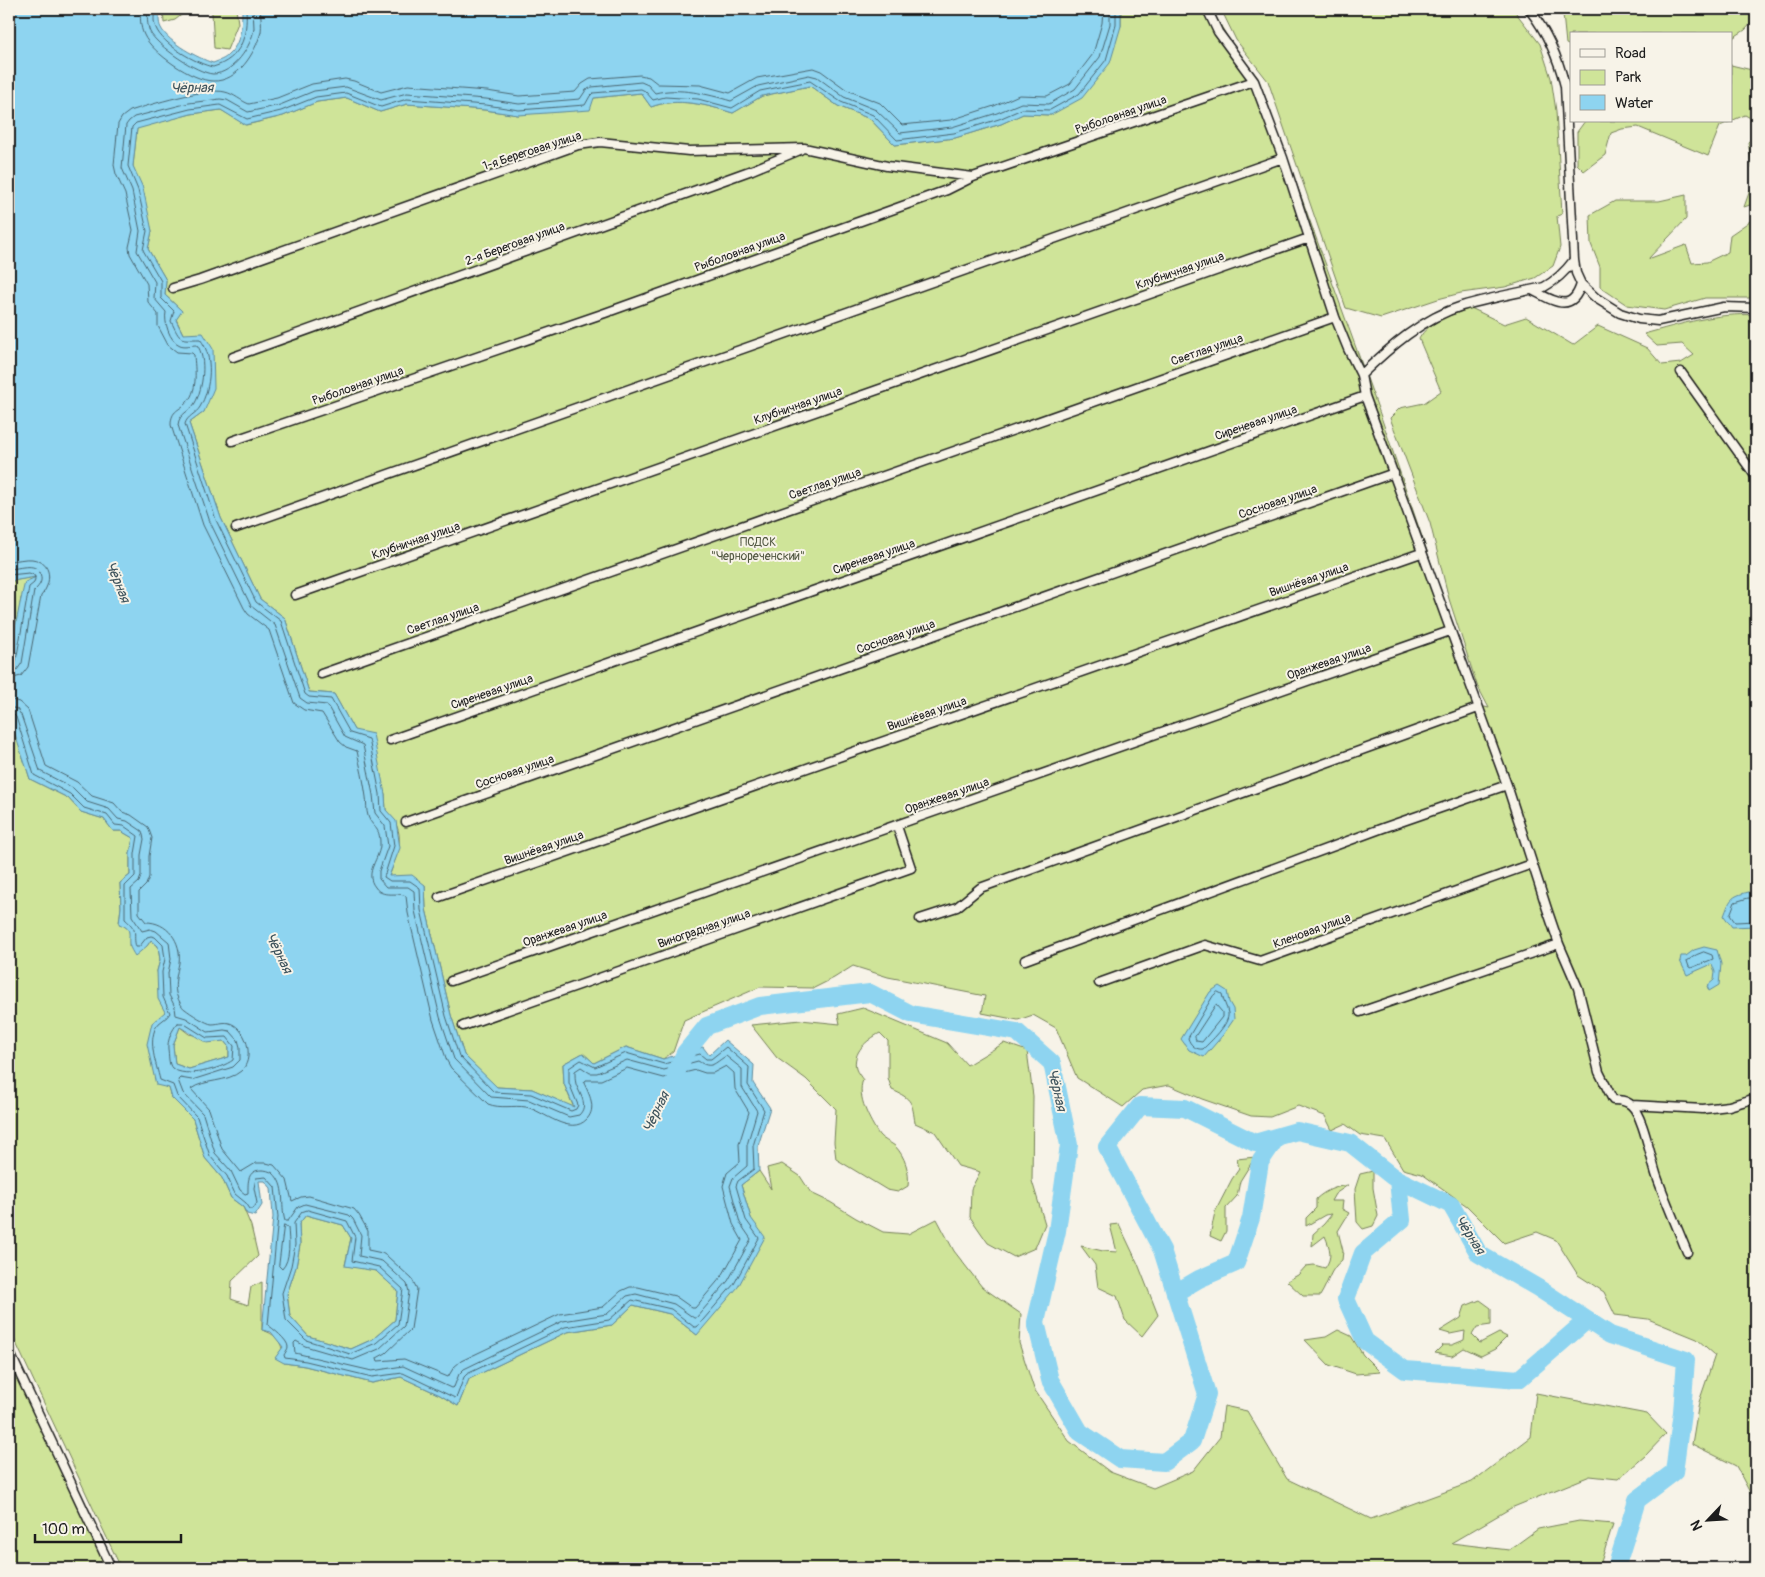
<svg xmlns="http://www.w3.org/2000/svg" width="1765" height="1577" font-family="Pangolin,sans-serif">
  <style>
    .green { fill: #cfe499; stroke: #76805a }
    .water { fill: #8ed4f0; stroke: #608a9b; fill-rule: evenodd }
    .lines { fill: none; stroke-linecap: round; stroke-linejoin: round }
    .shore { stroke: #4a6671; stroke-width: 1 }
    .river { stroke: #8ed4f0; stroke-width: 18 }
    .minor-casing { stroke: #1c1c1c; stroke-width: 11 }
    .minor { stroke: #f7f3e8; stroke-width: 8 }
    .labels { text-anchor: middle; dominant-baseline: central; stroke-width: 4; stroke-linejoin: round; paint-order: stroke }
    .street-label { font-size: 12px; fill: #1c1c1c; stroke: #f7f3e8 }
    .park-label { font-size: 12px; fill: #525842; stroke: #f7f3e8 }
    .water-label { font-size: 14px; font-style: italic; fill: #3e535c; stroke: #f7f3e8 }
  </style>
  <rect width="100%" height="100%" fill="#f7f3e8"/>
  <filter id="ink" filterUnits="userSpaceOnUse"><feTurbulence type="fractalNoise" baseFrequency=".02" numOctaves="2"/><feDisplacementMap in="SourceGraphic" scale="10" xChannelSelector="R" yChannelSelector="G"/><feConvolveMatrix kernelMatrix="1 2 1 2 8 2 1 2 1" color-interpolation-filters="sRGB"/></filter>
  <g filter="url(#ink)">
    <path class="green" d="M163,9H189L175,20L164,23Z
      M206,9H236L238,23L227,50L214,48L212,13Z
      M1121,9H1213C1223,35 1242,57 1258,78L1380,414L1480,706L1489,708L1477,685L1449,599L1430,523L1390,418L1400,408L1424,403L1441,391L1419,339C1429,320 1452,315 1471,308L1504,324L1526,317L1573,345L1598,326L1647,348L1662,365L1681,363L1694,355L1682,344L1657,346L1644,334C1681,324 1718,312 1756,315V1504L1736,1466L1692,1444L1699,1402L1715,1355L1697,1339L1648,1319L1615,1315L1604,1292L1578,1275L1556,1240L1537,1232L1504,1243L1467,1206L1422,1174L1403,1169L1385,1139L1360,1135L1345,1124L1332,1130L1325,1116L1298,1106L1270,1117L1251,1116L1202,1099L1169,1085L1142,1090L1123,1107L1077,1078L1056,1028L1033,1015L1018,1020L982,1013L985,996L888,977L853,966L834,978L814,988L760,987L684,1020L673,1052L663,1059L626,1047L594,1063L583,1053L563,1064L564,1084L574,1108L532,1089L496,1087L464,1055L451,1015L426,909L425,885L389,877C398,851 408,832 386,811L385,794L354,730L334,694L309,692L285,618L260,599L221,518L189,423L204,412L183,334L176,319L182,311L165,295L166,280L148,249L152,231L133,166L137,128L191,114L221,110L246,125L283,116L317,102L347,98L380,112L407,104L485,110L518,115L594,98L641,93L651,107C677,97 707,105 733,113L762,96L810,86L838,106L870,119L895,145L955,138L1001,124L1023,114L1051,115L1121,26Z
      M1221,9H1513L1540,44L1551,78L1556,111L1562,214L1557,216L1560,247L1553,266L1535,278L1505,287L1461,293L1438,299L1381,318L1346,308L1268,81L1236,40Z
      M1576,9H1756V18L1745,30L1731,39V34H1571V46L1566,44L1563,14Z
      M1731,65L1756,71V121L1745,115L1731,121Z
      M1585,121H1731L1720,126L1708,156L1638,127L1622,129L1611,133L1605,155L1584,171L1577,164V132Z
      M1756,134V166L1753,169L1748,142Z
      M1756,187V203L1744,207L1750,190Z
      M1686,195V219L1648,259L1686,245L1692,263L1707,262L1728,252L1730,235L1756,217V298H1705L1664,310L1627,305L1600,287V267L1591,244L1590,215L1615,201H1659Z
      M39,576L21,598L9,675V579L12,581Z
      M9,710L30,779L68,798L81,812L104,819L113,831H121L133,838L130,854V875L120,883L121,907L119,923C131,928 131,935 129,946H147L151,940L158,946L160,960L157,971L165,1012L169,1088L172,1098L193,1119L205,1158L222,1178L231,1198L243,1207L251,1226L258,1256L232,1281L231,1299L248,1305L251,1287L262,1282V1330C280,1335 283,1346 284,1363L305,1366L372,1383L401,1377L440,1395L458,1406L469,1379L567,1332L612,1325L633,1305L670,1314L697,1335L751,1218L741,1185L759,1171L771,1189L767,1168L782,1164L800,1176L811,1193L830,1202L856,1218L883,1232L908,1234L937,1219L954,1251L982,1287L1021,1314L1019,1343L1034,1389L1069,1441L1110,1472L1153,1488L1193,1471L1220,1437L1224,1406L1247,1411L1287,1479L1371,1519L1472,1482L1531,1437L1536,1393L1647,1414L1666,1434L1645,1456L1618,1479L1590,1476L1511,1508L1451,1543L1509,1550L1538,1529L1579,1521L1613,1524L1599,1568H121L9,1328Z
      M863,1008L947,1043L967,1065L1004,1043L1027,1051L1033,1096L1032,1181L1045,1224L1035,1248L1014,1257L988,1243L970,1217L971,1189L980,1172L958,1166L935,1132L915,1123C912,1103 913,1099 892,1090L888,1078V1041L880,1033C867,1040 852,1052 856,1069C857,1072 861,1077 863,1080C856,1096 870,1121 879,1135C883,1140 890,1142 895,1146C905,1156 910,1173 908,1186L898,1192L887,1190L836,1159L834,1142L836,1109L806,1079L777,1058L751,1025L801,1020L840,1024L838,1014Z
      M180,1027L189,1034L224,1041L229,1047V1057L189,1069L175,1064L173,1045Z
      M1255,1157L1240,1181L1237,1196L1226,1208V1231L1221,1241L1210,1236L1215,1212L1232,1179L1239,1169L1237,1159Z
      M1373,1171V1188L1378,1216L1373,1226L1363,1229L1357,1222L1355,1189L1360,1174Z
      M1348,1185L1335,1194L1331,1201H1343L1342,1209L1349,1213L1338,1231L1343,1251L1342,1260C1329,1270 1329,1282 1320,1296H1303L1287,1281L1298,1275L1306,1266L1314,1265L1325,1268C1333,1257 1330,1248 1325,1236L1312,1246L1313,1234L1324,1224L1332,1214L1325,1215L1306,1226V1218L1316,1208V1199C1326,1190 1335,1187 1348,1185Z
      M306,1215L343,1225L351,1238L345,1265L376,1271L398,1291L395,1320L373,1339L351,1349L308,1336L290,1316L287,1294L296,1267L300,1245L299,1224Z
      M1119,1224L1138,1264L1158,1315L1142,1336L1125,1320L1117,1296L1098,1287L1095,1265L1081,1246L1103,1251L1117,1252L1110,1225Z
      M1480,1300L1491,1308V1325L1477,1327L1472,1335L1480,1343L1499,1333L1507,1337L1495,1349L1481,1356L1464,1348L1452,1356L1435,1353L1443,1345H1452L1464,1340L1465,1331L1450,1334L1440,1331L1461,1318L1465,1306Z
      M1338,1330L1351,1336L1363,1355L1380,1372L1356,1374L1329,1365L1305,1340L1326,1337Z
      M9,1342L116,1568H9Z"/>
    <path class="water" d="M9,9H160C159,15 158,22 161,28C169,43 198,58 213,63C218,61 225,59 228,55C241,44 242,25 242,9H1121V26L1110,63L1082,98L1051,115L1023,114L1001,124L955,138L895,145L870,119L838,106L810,86L762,96L733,113C707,105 677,97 651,107L641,93L594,98L590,110L518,115L485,110L407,104L380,112L347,98L317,102L283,116L245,125L221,110L191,114L137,129L133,166L143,188L152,231L148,249L166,280L165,295L182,311L176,320L183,334L203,333L213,349L214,388L204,412L189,423L221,518L260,599L285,618L309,692L334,694L354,730L373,734L385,794L386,810L396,821L400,848L389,876L412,875L425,885L426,909L451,1015L464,1055L497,1087L532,1089L574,1107L564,1084L563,1064L583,1053L594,1063L626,1047L663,1059L703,1047L709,1055L725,1040L754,1065L753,1083L770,1108L758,1146L759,1171L741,1185L751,1218L765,1237L738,1287L697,1335L670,1314L633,1305L612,1325L567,1332L469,1379L458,1406L440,1395L401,1377L372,1383L305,1366L284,1363L275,1358L283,1347L271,1332L262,1330L273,1217L271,1188L265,1181H259L262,1205L255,1216L247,1214L243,1207L231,1198L222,1178L205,1158L193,1119L172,1098L169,1088L156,1085L147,1044L152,1023L165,1012L158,999L157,971L160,960L158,946L151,940L147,946L135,956C133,953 130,948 129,944C128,933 133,929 119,924L121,907L120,883L130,875V854L133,838L121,831H113L104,819L81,812L68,798L30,779C24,759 11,728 9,709C5,672 16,619 25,582L36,577L12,581L9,579ZM180,1027L207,1043L224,1041L229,1047V1057L189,1069L175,1064L173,1045ZM306,1215L343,1225L351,1238L345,1266L376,1271L398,1291L395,1320L373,1339L351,1349L308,1336L290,1316L287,1294L296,1267L300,1245L299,1224Z
      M1749,892L1756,894V926L1732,927L1724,916C1730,900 1730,896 1749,892Z
      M1704,947L1717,950L1721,964L1719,985L1709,991L1707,986L1714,980L1715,972L1712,964L1687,975L1680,961L1681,956H1686L1694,950Z
      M1219,986L1227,991L1229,1002L1233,1009L1234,1019L1223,1035L1204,1057L1189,1050L1181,1039L1210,992Z"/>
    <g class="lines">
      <path class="shore" d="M141,9C140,17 140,27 144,35C152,53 193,81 213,81C238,82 255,53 261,32C262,25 261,16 260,9
        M148,9C147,16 147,25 150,32C157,46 197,73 213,74C233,74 252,46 254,28C254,22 253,15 253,9
        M155,9C154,15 153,22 156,28C162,44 197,64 213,67C241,59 248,36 246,9
        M9,561C17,561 25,558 32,559C53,562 52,583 41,596L28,667L21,676L9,679
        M9,569C19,569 39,560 41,577C42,583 38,587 34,591L22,663L17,670L9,672
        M9,575L29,573L34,575L35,579L34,583L29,587L16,661L13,665L9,666
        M9,699L19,702L28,710L46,766L77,782L92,796L114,803L122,812L131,815L148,827L152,838L149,856V877L146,885L139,892V913L146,922C167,922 182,941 179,963C177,973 174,983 176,993C177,997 182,1008 185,1009C190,1013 207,1024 212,1024C220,1024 226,1020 234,1025C248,1033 254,1060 241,1071C227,1083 204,1079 191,1089L209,1109L222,1149L241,1172L256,1163H266L274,1165L287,1180L292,1201L301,1197L309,1196L354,1209L359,1215L368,1231V1250L382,1253L388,1257L412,1279L417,1289L411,1329L386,1353L377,1358L378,1361L404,1359L448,1377L454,1367L461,1361L560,1314L603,1307L621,1291L630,1287H638L675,1296L692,1308H695L722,1276L742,1240L733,1224L723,1186L727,1173L740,1162L739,1144L749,1112L735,1089L734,1073L726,1066L713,1073H705L696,1070L664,1078L627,1068L601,1080H586L584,1083C589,1094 597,1108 587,1119C570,1137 544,1111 526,1107C514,1105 500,1109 488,1104L451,1068L447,1061L433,1020L408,913L406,896C396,891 383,899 375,887C363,872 381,858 380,843C380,826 372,828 368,816C366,810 367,803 366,797C364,781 360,766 357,751L346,747L340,742L322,713L304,710L294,703L269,630L248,614L244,608L203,525L171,425C171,409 180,411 188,401C198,389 195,369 194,355L192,353L177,352L168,345L158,326V314L148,302L147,284L130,254L129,247L133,230L125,194L116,174L114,165L118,124L122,117L130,111C149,105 207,87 225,92C234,94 241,101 249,104L277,98L312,84L345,79L354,81L381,92L408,85L487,91L519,96L575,92L582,84L590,79L640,75L649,77L658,84L700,85L730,93L757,78L813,68L821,71L847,90L880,103L902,125L951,120L994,106L1019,95L1047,96L1070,84L1093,54L1102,23L1103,9
        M9,707L17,709L21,715L40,771L73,788L87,802L109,809L118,819L127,821L142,831L144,839L141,855V876L139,882L131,889L132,916L142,931L150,929L156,931L169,942L171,959L168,973L169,995L175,1007L176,1015L186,1018L208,1032L224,1030L230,1031L238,1040L240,1047V1060L233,1067L192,1080L180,1078L178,1080L183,1093L203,1114L215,1153L231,1171L240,1190L245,1194L248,1193C248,1182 247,1170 262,1170C266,1170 269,1171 273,1173C287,1186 280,1205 285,1221H288L298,1207L305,1204L349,1215L353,1219L361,1235L359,1256L382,1261L407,1284L409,1292L404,1326L379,1349L353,1360L305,1346L296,1341L294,1343L295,1353L372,1371L403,1366L451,1388L454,1387L459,1374L464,1369L563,1321L607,1314L627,1296L636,1294L674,1304L694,1318H696L728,1281L751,1239L740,1223L730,1186L733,1178L747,1166V1145L757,1111L742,1087V1069L726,1056C714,1063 712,1070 698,1061L664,1070L627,1060L597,1073H590L581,1067L575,1071C575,1075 575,1080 576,1084C580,1095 589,1105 579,1115L569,1117L529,1100L491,1097L454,1059L440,1017L415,911L414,891L408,887H386L379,879V871L388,846L385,826L375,813L373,795L363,745L345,737L327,705L307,703L300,698L275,625L251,606L210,522L178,425C179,413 190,412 195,403C203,389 207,358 197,345C191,345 185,347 180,345C169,341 164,322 166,312L154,298L155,282L137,251L140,231L132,191L122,168L126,125L129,121L134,117L189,103L220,99L227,100L248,112L280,105L314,91L346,87L381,100L407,93L486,99L519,104L580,99L586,90L592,87L641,82L648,85L655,93C679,87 708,94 731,101L758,86L809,75L817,77L844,97L876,110L900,133L952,127L997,113L1021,103L1049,104L1075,89L1100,57L1110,24V9
        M9,713L13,714L16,717L34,775L70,794L84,808L107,815L115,825L124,826L138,836L135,854V876L125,886V919C140,932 132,933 136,947H139L147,937L151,936L155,937L163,945L165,959L162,972L163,997L170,1013C167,1019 159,1021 156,1027C148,1043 156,1063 160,1080L173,1085L177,1096L197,1117L210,1156L227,1176L235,1194L246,1203L250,1209H253L257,1203L254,1188L256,1178L266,1177L275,1187L278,1217L268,1325C272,1328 288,1340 288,1347C288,1349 285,1353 284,1355L285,1358L306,1361L372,1377L403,1373L455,1398L457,1396L464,1377L467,1374L565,1327L609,1320L632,1300L671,1309L694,1327H697L734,1284L759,1238L746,1220L736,1186L738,1181L754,1169L753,1146L764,1110L748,1085L749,1067L726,1047L711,1059H706L700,1054L664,1064L626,1053L595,1067L581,1060L569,1068V1083L578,1105L576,1109L571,1111L531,1094L494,1092L459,1056L446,1016L421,910L420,888L410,881H390L384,877L394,846L391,823L381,811L380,794L369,739L350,733L331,699L309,697L305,694L281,621L256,602L216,520L185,424C187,416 196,414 200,407C211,388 214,356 200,339C179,339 181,342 171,321L174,311L161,298V281L143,250L147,231L138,190L128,166L132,127L136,123L190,109L220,105L247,119L281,111L316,97L346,93L381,107L407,99L486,105L519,110L585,105L590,96L593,93L641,89L645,91L653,100L665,97L698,99L732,108L760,91L810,81L841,102L873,115L897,140L954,133L999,119L1022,109L1050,110L1079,94L1106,60L1116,25V9
        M1756,899L1748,898L1735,902L1730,915L1735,922L1756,921
        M1704,952L1712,955L1713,959L1691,968L1689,967L1687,961L1696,955Z
        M1218,992L1222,994C1223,1001 1227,1007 1228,1013C1230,1024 1210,1042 1203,1049C1196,1050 1190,1045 1188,1038L1213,996Z
        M1216,1005L1222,1012V1017L1202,1042L1196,1041L1195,1037Z
        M178,1023H183L207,1038L227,1037L234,1046L233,1060C221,1069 185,1079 172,1068C168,1064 169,1054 168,1049C167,1041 172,1029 178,1023Z
        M308,1210L347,1221L355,1237L352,1261L379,1267L403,1289L398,1324L376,1343L350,1354L306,1340L286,1320L282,1293L291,1266L295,1245L294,1223L302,1212Z
        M284,1226L288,1228C289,1240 291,1260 282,1269L279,1266Z"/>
      <path class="river" d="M675,1075L685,1053L707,1026L760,1006L870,993L911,1014L1017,1032L1052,1063L1069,1145L1057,1231L1036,1322L1050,1380L1080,1432L1120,1459L1164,1462L1192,1441L1207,1394L1162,1250L1107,1147L1140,1106L1185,1108L1255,1143L1297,1131L1350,1143L1393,1177L1451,1205L1479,1254L1538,1288L1610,1335L1686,1360L1682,1412L1674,1472L1637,1500L1616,1568
        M1398,1180L1402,1220L1363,1253L1346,1299L1365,1341L1405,1370L1519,1379L1587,1320
        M1175,1293L1199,1279L1236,1263L1251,1218L1260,1162L1277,1137"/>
      <g class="minor-casing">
        <path id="minor" d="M1207,9L1218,32L1254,81L1283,158L1335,317L1348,349L1361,375L1365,396L1507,785L1547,909L1559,944L1578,988L1599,1072L1613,1100C1619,1100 1626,1100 1631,1105C1643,1115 1651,1160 1657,1177C1666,1202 1677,1227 1687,1252
          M1574,260L1576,273L1581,284L1596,298L1620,313L1639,319L1658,321L1724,307L1756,308
          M173,288L200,280L578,145L600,142L689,151L804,148L887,166L973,177
          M1532,290C1552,300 1572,315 1581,284
          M233,357L752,170L800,150
          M1681,372L1756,477
          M1361,375C1390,347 1423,318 1462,306C1489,298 1517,293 1544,287C1557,280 1565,272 1574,260L1565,86C1558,57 1547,32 1529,9
          M232,441L605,313L947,190L973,177L1254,81
          M236,528L1283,158
          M295,595L1309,238
          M321,674L1335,317
          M390,740L1365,396
          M406,822L1394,473
          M439,897L1421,553
          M920,919L957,907L980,888L1478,708
          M1025,960L1383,828L1507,785
          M451,981L1450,631
          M1099,983L1205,945L1260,961L1532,864
          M1360,1012L1559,944
          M463,1026L911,868L897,826
          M1632,1105L1703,1109L1729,1106L1756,1098
          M9,1351L111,1568"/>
      </g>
      <use href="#minor" class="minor"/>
    </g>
  </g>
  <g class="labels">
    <g class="street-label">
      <text transform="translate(1121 115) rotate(-19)">Рыболовная улица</text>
      <text transform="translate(532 151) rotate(-18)">1-я Береговая улица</text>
      <text transform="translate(515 244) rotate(-20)">2-я Береговая улица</text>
      <text transform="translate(740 252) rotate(-20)">Рыболовная улица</text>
      <text transform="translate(1180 271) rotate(-19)">Клубничная улица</text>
      <text transform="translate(1207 350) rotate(-19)">Светлая улица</text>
      <text transform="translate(358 386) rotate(-19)">Рыболовная улица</text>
      <text transform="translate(798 406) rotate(-19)">Клубничная улица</text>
      <text transform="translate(1256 423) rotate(-19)">Сиреневая улица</text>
      <text transform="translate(825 484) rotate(-19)">Светлая улица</text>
      <text transform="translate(1278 502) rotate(-19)">Сосновая улица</text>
      <text transform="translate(416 541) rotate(-19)">Клубничная улица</text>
      <text transform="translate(874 557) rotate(-19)">Сиреневая улица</text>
      <text transform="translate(1309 580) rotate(-19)">Вишнёвая улица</text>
      <text transform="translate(443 619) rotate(-19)">Светлая улица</text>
      <text transform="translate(896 637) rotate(-19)">Сосновая улица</text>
      <text transform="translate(1329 662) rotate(-19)">Оранжевая улица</text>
      <text transform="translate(492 692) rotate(-19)">Сиреневая улица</text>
      <text transform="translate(927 714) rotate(-19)">Вишнёвая улица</text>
      <text transform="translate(515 772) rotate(-19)">Сосновая улица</text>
      <text transform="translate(947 796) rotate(-19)">Оранжевая улица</text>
      <text transform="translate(544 848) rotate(-19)">Вишнёвая улица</text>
      <text transform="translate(565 929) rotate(-19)">Оранжевая улица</text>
      <text transform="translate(704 929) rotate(-19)">Виноградная улица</text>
      <text transform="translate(1312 931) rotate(-20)">Кленовая улица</text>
    </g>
    <g class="park-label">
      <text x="758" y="542">ПСДСК<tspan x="758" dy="14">"Чернореченский"</tspan></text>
    </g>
    <g class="water-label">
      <text transform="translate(192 88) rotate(-1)">Чёрная</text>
      <text transform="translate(118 582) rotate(68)">Чёрная</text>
      <text transform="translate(279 953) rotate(64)">Чёрная</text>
      <text transform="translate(1057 1090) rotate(77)">Чёрная</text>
      <text transform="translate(656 1112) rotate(-64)">Чёрная</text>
      <text transform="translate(1470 1235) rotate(57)">Чёрная</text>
    </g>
  </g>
  <rect width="1765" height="1577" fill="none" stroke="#f7f3e8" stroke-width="30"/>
  <rect x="15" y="15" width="1735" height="1547" fill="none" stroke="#1c1c1c" stroke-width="2" filter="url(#ink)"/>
  <rect x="1570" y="32" width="162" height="90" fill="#f7f3e8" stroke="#9f9d96"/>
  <rect x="1580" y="49" width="25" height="8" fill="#f7f3e8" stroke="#9f9d96"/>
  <text x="1615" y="58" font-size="15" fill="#1c1c1c">Road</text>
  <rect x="1580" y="70" width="25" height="15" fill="#cfe499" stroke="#9f9d96"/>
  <text x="1615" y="82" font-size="15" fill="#1c1c1c">Park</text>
  <rect x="1580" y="95" width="25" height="15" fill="#8ed4f0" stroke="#9f9d96"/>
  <text x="1615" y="108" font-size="15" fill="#1c1c1c">Water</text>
  <g transform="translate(1708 1520) rotate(245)" stroke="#f7f3e8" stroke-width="4" paint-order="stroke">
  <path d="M0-4L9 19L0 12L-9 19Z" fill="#1c1c1c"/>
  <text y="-8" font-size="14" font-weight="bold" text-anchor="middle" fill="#1c1c1c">N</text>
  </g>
  <path d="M35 1534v8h146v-8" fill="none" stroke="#1c1c1c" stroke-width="2.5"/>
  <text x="42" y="1534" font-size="15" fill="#1c1c1c" stroke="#f7f3e8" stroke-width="4" paint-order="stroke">100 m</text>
</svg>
